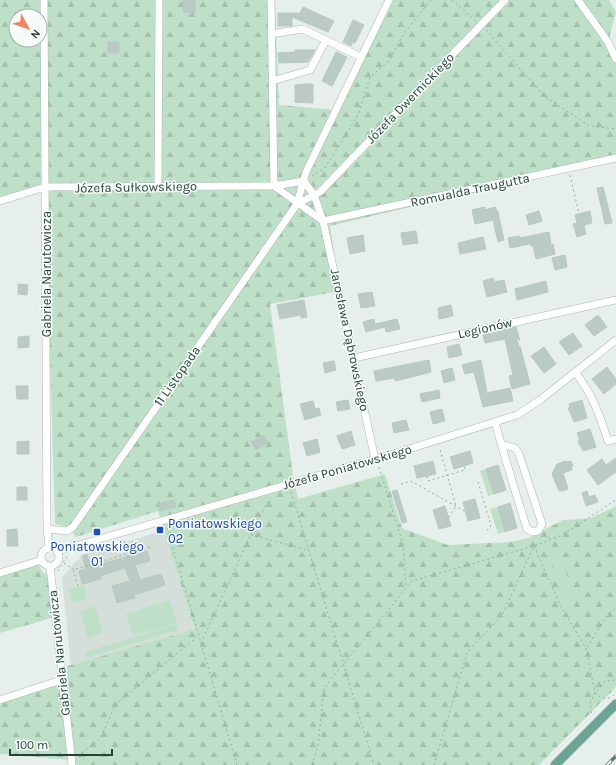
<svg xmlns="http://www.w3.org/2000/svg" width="616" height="765" font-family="Karla,sans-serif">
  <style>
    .built { fill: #d4dfda }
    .forest { fill: url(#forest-firs); fill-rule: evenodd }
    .green { fill: #bfe0c8 }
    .building { fill: #bbcac4; stroke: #b8c9c2 }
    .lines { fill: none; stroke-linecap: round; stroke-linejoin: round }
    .minor-casing { stroke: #a8b8b2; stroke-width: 8 }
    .major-casing { stroke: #c2cac8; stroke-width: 10 }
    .path { stroke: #86b3a5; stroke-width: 1; stroke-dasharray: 2 3; stroke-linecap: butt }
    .minor { stroke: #fff; stroke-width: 7 }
    .major { stroke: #6aa596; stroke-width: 9 }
    .rail-casing { stroke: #5f7d75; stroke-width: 3.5 }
    .rail { stroke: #f7fbf9; stroke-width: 2; stroke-dasharray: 6; stroke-linecap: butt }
    .transit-dot { fill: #1a4fb4; stroke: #f7fbf9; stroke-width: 1.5 }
    .labels { text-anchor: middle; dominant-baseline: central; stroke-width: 3; stroke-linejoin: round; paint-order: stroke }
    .street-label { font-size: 13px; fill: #24423a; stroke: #f7fbf9 }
    .transit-label { font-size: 13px; fill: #164399; stroke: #f7fbf9; text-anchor: start }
  </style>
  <defs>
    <pattern id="forest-firs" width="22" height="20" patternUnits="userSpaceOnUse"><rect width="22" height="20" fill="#bfe0c8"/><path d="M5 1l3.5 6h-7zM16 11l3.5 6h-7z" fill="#a4c1ad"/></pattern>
  </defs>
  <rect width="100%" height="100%" fill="#e6efeb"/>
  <path class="built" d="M165,530L195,629L71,666L62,578L76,561L79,560L80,556Z"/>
  <path class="forest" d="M0,0H275L279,105L336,110L389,0H609L616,12L608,42L616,59V158L330,226L340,291L270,304L293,476L298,499L385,474L402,528L448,545L510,542L528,538L563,520L591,518L616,506V687L539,765H72L71,760L0,754V701L62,682L61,668L195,629L158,511L76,537L68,527L55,524L45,187L0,201ZM16,16H40V40H16Z
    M37,561L43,573L50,574L55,617L0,633V573Z"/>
  <path class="green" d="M486,469L494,494L488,496L480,471Z
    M498,507L505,532L498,534L490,509Z
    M561,556L574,597L564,600L551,559Z
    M84,585L87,599L73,603L69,589Z
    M170,600L177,623L133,636L126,614Z
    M95,606L103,633L88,638L80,611Z
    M177,624L179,630L87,657L85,652Z"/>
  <path class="building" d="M183,0H195V13L183,12Z
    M303,7L334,21L328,32L292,17V26H278V13H300Z
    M353,20L364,25L355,43L353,42L351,46L343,42Z
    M108,42H119V53H108Z
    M295,50H315L308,62L279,63L278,53L295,52Z
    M336,52L347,57L332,86L322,81Z
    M307,84H313V103L295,102V85Z
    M603,187L612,223L605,224L597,188Z
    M485,207V210L495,207L498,212L504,240L498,242L493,220L475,224L472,210Z
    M539,211L542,221L529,225L526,215Z
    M590,211L592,223L584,225L586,234L577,237L573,224L577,223L575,215Z
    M416,231L418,243L403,245L401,233Z
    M549,232L551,244H553L555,254L536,259L533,246H531L530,244L510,248L508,238L519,236L520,238Z
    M363,235L365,251L350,254L347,238Z
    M483,237L486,249L460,254L458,243Z
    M565,255L567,267L555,270L552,258Z
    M493,278L495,282L504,280L507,292L487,297L483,281Z
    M546,281L548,292L517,300L515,289Z
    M18,284L28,285L27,295L18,294Z
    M372,292L375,306L361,308L358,294Z
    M304,300L307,317L301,318V315L280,319L277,305Z
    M451,305L453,316L439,319L438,308Z
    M598,315L607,327L594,336L585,325Z
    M374,319L375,324L397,319L400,329L386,332L385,327L366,332L363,322Z
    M516,327L520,341L516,336L519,347L520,346L530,384L512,389L509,376L513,375L505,339L485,343L483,335Z
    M573,333L582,346L569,355L559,342Z
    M29,336V347L18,348V337Z
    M459,344L462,355L449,358L447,347Z
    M544,347L556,364L544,373L531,356Z
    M429,360L431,372L404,379L395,381V378L376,381L374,371Z
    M481,360L487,393L510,388L513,401L483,407L474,372L465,374L462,365Z
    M334,361L336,370L325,373L323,363Z
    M607,367L616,379V384L604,394L592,379Z
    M452,368L455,380L444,383L441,371Z
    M16,386H28V399H17Z
    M439,390L440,398L422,402L420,394Z
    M348,400L350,409L338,411L336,402Z
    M582,400L587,418L574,422L568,408H570L569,404Z
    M313,401L315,409L319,408L321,415L305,420L300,404Z
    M442,409L445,421L433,424L430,412Z
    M406,420L409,430L394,433L392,423Z
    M590,429L596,447L583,451L578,441H580L577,433Z
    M351,431L355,445L342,449L337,436Z
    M264,435L268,443L256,450L251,442Z
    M317,439L320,452L307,456L303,443Z
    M29,441V454H17V442Z
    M470,451L473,463L454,469L450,457Z
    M616,458V472L598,485L587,470L602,459L606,465Z
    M433,461L436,474L417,478L414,466Z
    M566,461L567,462L571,461L573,466H571L572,470L563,473L568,489L562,491H559L552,474L557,464Z
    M498,465L506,490L494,494L486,469Z
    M17,487H27V500H17Z
    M397,490L407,522L402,523L392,491Z
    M587,491L589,497L595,495L598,502L586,506L582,493Z
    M475,499L480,518L468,521L463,502Z
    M174,500L176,507L160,511L159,504Z
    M510,503L517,528L505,532L498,507Z
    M445,506L451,526L439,529L433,510Z
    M17,529L18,546H7V530Z
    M147,551L150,561L135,565L140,580L161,574L165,585L134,595L135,598L117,603L112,586L130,581L125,568L100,576L101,579L82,584L79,571L86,569L82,556L87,554L91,567Z"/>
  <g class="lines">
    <g class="minor-casing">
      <path id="minor" d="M44,0L47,529L49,547
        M271,0L274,186
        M578,0L608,42L616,59
        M271,34L303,29L361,57
        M272,81L310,70L326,40
        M304,181L314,195L323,221L375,459
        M158,186L159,0
        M274,186L323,221L616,158
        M0,201L45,187L274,186L304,181
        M297,204L320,192L505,0
        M354,358L616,300
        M575,372C592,393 600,416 608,441L616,439
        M495,422C505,458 516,494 527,529L533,532L538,531L542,524L519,454L515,448L501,444
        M47,529L67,531L73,527L297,204L306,172L389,0
        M41 557a9 9 0 1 1 18 0a9 9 0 1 1-18 0Z
        M58,551L393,454L517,415L540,400L616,340
        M50,566L72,765
        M0,573L42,560
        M0,700L58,681L62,682"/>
    </g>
    <g class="major-casing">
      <path id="major" d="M555,765L616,704"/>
    </g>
    <path class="path" d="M452,0L476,21
      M486,30L543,95L589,126L616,129
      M570,175L579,214
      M312,176L325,168L358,115L370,77L389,61L404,33L431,0
      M440,450L456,506L448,518
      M379,467L403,544L406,587
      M427,476L428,481L465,470L464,466
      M478,482L491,525L490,528L487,530
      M401,484L411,481L466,512
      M291,492L374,765
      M167,528L237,765
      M544,534L551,539
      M251,535L308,550
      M124,541L128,557
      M534,546L561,607L586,648L595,693L590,703L592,715
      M64,563L73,569
      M58,571L68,555
      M78,586L73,570L150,547
      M201,643L257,521L270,498
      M587,647L608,614L616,608
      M610,691L614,696
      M610,698H601L595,693L605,681L616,680
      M78,756L100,739L115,705L198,636
      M312,765L318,746L324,688L412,581L534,546L562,535L616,500
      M434,765L467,653L502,615L534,546"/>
    <use href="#minor" class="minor"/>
    <use href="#major" class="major"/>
    <g class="rail-casing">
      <path id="rail" d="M607,765L616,756"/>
    </g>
    <use href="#rail" class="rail"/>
  </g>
  <g class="transit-dot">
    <rect x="156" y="526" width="8" height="8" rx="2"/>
    <rect x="93" y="528" width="8" height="8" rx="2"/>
  </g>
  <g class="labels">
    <g class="street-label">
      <text transform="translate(410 98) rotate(-46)">Józefa Dwernickiego</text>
      <text transform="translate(136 187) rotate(-1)">Józefa Sułkowskiego</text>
      <text transform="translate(470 190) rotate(-12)">Romualda Traugutta</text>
      <text transform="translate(46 274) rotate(-90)">Gabriela Narutowicza</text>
      <text transform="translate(485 328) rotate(-13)">Legionów</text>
      <text transform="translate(350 340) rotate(78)">Jarosława Dąbrowskiego</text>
      <text transform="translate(177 376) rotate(-55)">11 Listopada</text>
      <text transform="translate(347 467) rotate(-16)">Józefa Poniatowskiego</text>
      <text transform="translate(59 653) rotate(-96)">Gabriela Narutowicza</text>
    </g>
    <g class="transit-label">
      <text x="168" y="523">Poniatowskiego<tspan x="168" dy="15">02</tspan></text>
      <text x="97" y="546" text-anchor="middle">Poniatowskiego<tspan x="97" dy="15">01</tspan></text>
    </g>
  </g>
  <g transform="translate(28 28) rotate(130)"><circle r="19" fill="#f7fbf9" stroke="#a3b1ad"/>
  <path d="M0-3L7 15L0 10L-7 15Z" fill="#f4845f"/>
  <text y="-6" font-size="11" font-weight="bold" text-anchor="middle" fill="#24423a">N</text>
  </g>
  <path d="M10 749v6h102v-6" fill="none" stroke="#24423a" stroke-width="2"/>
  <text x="16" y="749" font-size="12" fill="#24423a" stroke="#f7fbf9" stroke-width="3" paint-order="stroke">100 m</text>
</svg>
